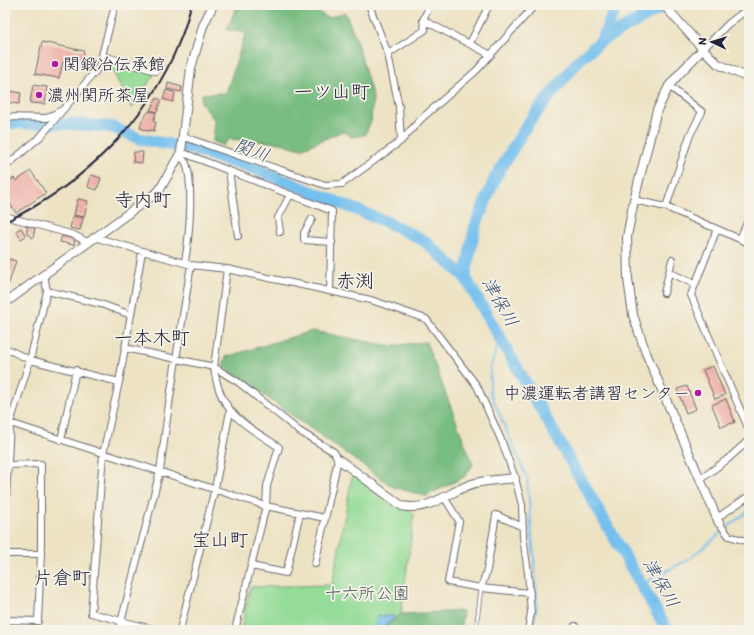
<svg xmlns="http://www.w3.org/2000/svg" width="754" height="635" font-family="Itim,'Klee One',sans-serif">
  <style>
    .green { fill: #94dc97; stroke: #5b7f69 }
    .forest { fill: #77bc80; stroke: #4c6f5e }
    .water { fill: #75c0ee; stroke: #4c7194 }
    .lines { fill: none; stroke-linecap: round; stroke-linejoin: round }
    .stream { stroke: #75c0ee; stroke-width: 2 }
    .river { stroke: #75c0ee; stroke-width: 12 }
    .building { fill: #eeb1a8 }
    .service-casing { stroke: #69666b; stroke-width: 4.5 }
    .minor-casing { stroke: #69666b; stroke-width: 8 }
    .tertiary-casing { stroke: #69666b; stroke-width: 10 }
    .service { stroke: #fff; stroke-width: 3 }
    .minor { stroke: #fff; stroke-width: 6 }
    .tertiary { stroke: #fff; stroke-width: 8 }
    .rail { stroke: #22223b; stroke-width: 2 }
    .poi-dot { fill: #b5179e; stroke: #f7f3e8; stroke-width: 1.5 }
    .labels { text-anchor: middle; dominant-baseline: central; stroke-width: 3.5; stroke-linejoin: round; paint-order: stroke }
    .poi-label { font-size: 17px; fill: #22223b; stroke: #f7f3e8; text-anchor: start }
    .park-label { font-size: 17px; fill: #445a57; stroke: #f7f3e8 }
    .water-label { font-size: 18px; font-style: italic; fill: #3b5171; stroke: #f7f3e8 }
    .quarter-label { font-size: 19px; fill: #22223b; stroke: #f7f3e8 }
  </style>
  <rect width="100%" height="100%" fill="#f7f3e8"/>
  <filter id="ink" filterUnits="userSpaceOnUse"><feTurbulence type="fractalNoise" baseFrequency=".025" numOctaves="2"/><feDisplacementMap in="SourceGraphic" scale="8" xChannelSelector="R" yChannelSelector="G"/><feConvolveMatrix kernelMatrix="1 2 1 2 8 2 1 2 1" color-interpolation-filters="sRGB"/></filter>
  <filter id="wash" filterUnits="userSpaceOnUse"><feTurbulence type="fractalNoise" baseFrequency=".012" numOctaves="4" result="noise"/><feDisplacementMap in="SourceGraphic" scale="16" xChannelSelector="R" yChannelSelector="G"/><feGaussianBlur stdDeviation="0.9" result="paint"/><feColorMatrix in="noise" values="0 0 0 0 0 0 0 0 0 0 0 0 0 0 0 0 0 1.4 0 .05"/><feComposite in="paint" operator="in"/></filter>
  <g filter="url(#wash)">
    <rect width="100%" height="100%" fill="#ede3c4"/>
    <path class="green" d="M108,60L155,73L132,108L108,62Z
      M353,471L414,514L401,614L381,630H241L250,587L332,585Z"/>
    <path class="forest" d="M238,5H307L328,18L345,12L356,39L373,98L371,121L365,135L352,137L343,131L301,149L281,143L229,139L223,146L213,141L215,121L201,102L202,94L226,93L246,32L226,30Z
      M312,331L390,346L426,342L473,465L464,477L426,496L393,487L223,366L226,357Z
      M463,611L460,630H381L401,614Z"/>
    <path class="water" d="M377,616H394V619L380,629H374Z"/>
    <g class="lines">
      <path class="stream" d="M500,339L490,368V392L527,478L534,558L537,605L532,630
        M641,585L689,559L749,510"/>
      <path class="river" d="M601,41L617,5
        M5,123L73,124L112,127L140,139L193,149L231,162L248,166L389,223L423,240L465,277L667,630
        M465,277L475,227L495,178L529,122L579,60L601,41L666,5"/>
    </g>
    <g id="blocks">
      <path class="building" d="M42,42L84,51L81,65L63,62L59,78L35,74Z
        M168,83L182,87L181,92L167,89Z
        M33,85L47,87L45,104L30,103Z
        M5,90L21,93L19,104L5,102Z
        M166,90L175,93L173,102L163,99Z
        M157,98L161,100L157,112L150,110Z
        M149,111L156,113L153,122H156L154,131L150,130L149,131L140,128L142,120Z
        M134,152H143L142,163L133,162Z
        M31,171L46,193L16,213L5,196V184L14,178L16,181Z
        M91,175L101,178L97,190L88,187Z
        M78,199L88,201L84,217L74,215Z
        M73,216L83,218L80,230L70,228Z
        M27,226L35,228L33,238L27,234Z
        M21,228L26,236L21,239L16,231Z
        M62,236L75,239L74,245L60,242Z
        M5,258L16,261L8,286L5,285Z
        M713,366L725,395L715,399L703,370Z
        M687,386L696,409L686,413L677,389Z
        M726,399L735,422L721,427L712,405Z"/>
    </g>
  </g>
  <g filter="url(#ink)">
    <use href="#blocks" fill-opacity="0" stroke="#69666b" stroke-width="1"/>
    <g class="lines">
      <g class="service-casing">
        <path id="service" d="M476,630L481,588"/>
      </g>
      <g class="minor-casing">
        <path id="minor" d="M369,5L388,54L399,107L401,141
          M423,20L491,55
          M470,43L489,5
          M703,49L728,24L749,8
          M388,54L425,30L423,20L430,5
          M103,56L156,71
          M5,117L47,118L62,110
          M184,137L325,185L342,184L401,141L421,119L477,70L535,5
          M181,152L332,211L330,291
          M180,156C182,158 185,161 186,163C194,185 189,238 185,262
          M5,167L41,136L99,67L115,5
          M229,171L238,236
          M634,200L666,207L749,243
          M666,207L690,135L702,112L669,86
          M5,216L74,235L87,242
          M312,219L304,233V240L332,242
          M717,229L691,295L749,430
          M280,232L278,218L290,195
          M94,237L191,265L227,269L371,300L426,319L477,386L502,442L515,478L522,505L523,537L528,573L531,613L528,630
          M740,239L749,218
          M142,252L119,382L103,454L91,613L156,630
          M227,269L214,367C219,413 244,424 279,447L267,486L266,506L235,630
          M669,272L694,284
          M47,291L101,304L131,315
          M664,293L672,260
          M5,348L30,360L119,382
          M125,348L214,367L238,382L299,431L334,452L338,459L334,478L315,564
          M5,418L10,423L266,506L325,518
          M61,440L76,370
          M701,479L729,458L749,440
          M444,497L459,521L448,582L481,588
          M5,517L10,423L30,360L47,291L44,274
          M717,518L749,496
          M719,523L729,536L749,542
          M523,527L496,515L487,570L481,588L530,593
          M5,554H41
          M251,566L286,573L300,513
          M5,620L38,621L41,554V464L8,465
          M575,626L576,630
          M119,630L160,471L169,404L191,265
          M180,630L215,488L230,411"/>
      </g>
      <g class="tertiary-casing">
        <path id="tertiary" d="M664,5L703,49L718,64L749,78
          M703,49L679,74L669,86L657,110L634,200L627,237L628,279L633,315L646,353L719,523
          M5,303L159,191L181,152L191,68L203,26L213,5
          M338,459L402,506C429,512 448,492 472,484C485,480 501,480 515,478"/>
      </g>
      <use href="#service" class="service"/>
      <use href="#minor" class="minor"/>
      <use href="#tertiary" class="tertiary"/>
      <path class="rail" d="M5,222C82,186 149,120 180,40C185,29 188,17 191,5"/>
    </g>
  </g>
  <g class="poi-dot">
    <circle cx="55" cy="64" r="4"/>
    <circle cx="39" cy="95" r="4"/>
    <circle cx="698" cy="393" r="4"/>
  </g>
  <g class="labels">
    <g class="poi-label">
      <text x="63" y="64">関鍛冶伝承館</text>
      <text x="47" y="95">濃州関所茶屋</text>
      <text x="690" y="393" text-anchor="end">中濃運転者講習センター</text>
    </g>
    <g class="park-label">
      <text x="367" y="593">十六所公園</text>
    </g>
    <g class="water-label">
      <text transform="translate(252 150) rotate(20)">関川</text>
      <text transform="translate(500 302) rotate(60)">津保川</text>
      <text transform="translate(661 583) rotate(60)">津保川</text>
    </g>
    <g class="quarter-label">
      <text x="332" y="91">一ツ山町</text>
      <text x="143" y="199">寺内町</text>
      <text x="355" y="280">赤渕</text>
      <text x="152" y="337">一本木町</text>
      <text x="220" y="539">宝山町</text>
      <text x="62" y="577">片倉町</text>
    </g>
  </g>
  <rect width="754" height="635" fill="none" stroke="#f7f3e8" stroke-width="20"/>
  <g transform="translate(712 42) rotate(274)" stroke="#f7f3e8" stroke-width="3" paint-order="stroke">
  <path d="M0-3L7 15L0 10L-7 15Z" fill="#22223b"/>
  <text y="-6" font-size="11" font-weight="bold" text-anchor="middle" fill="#22223b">N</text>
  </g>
</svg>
